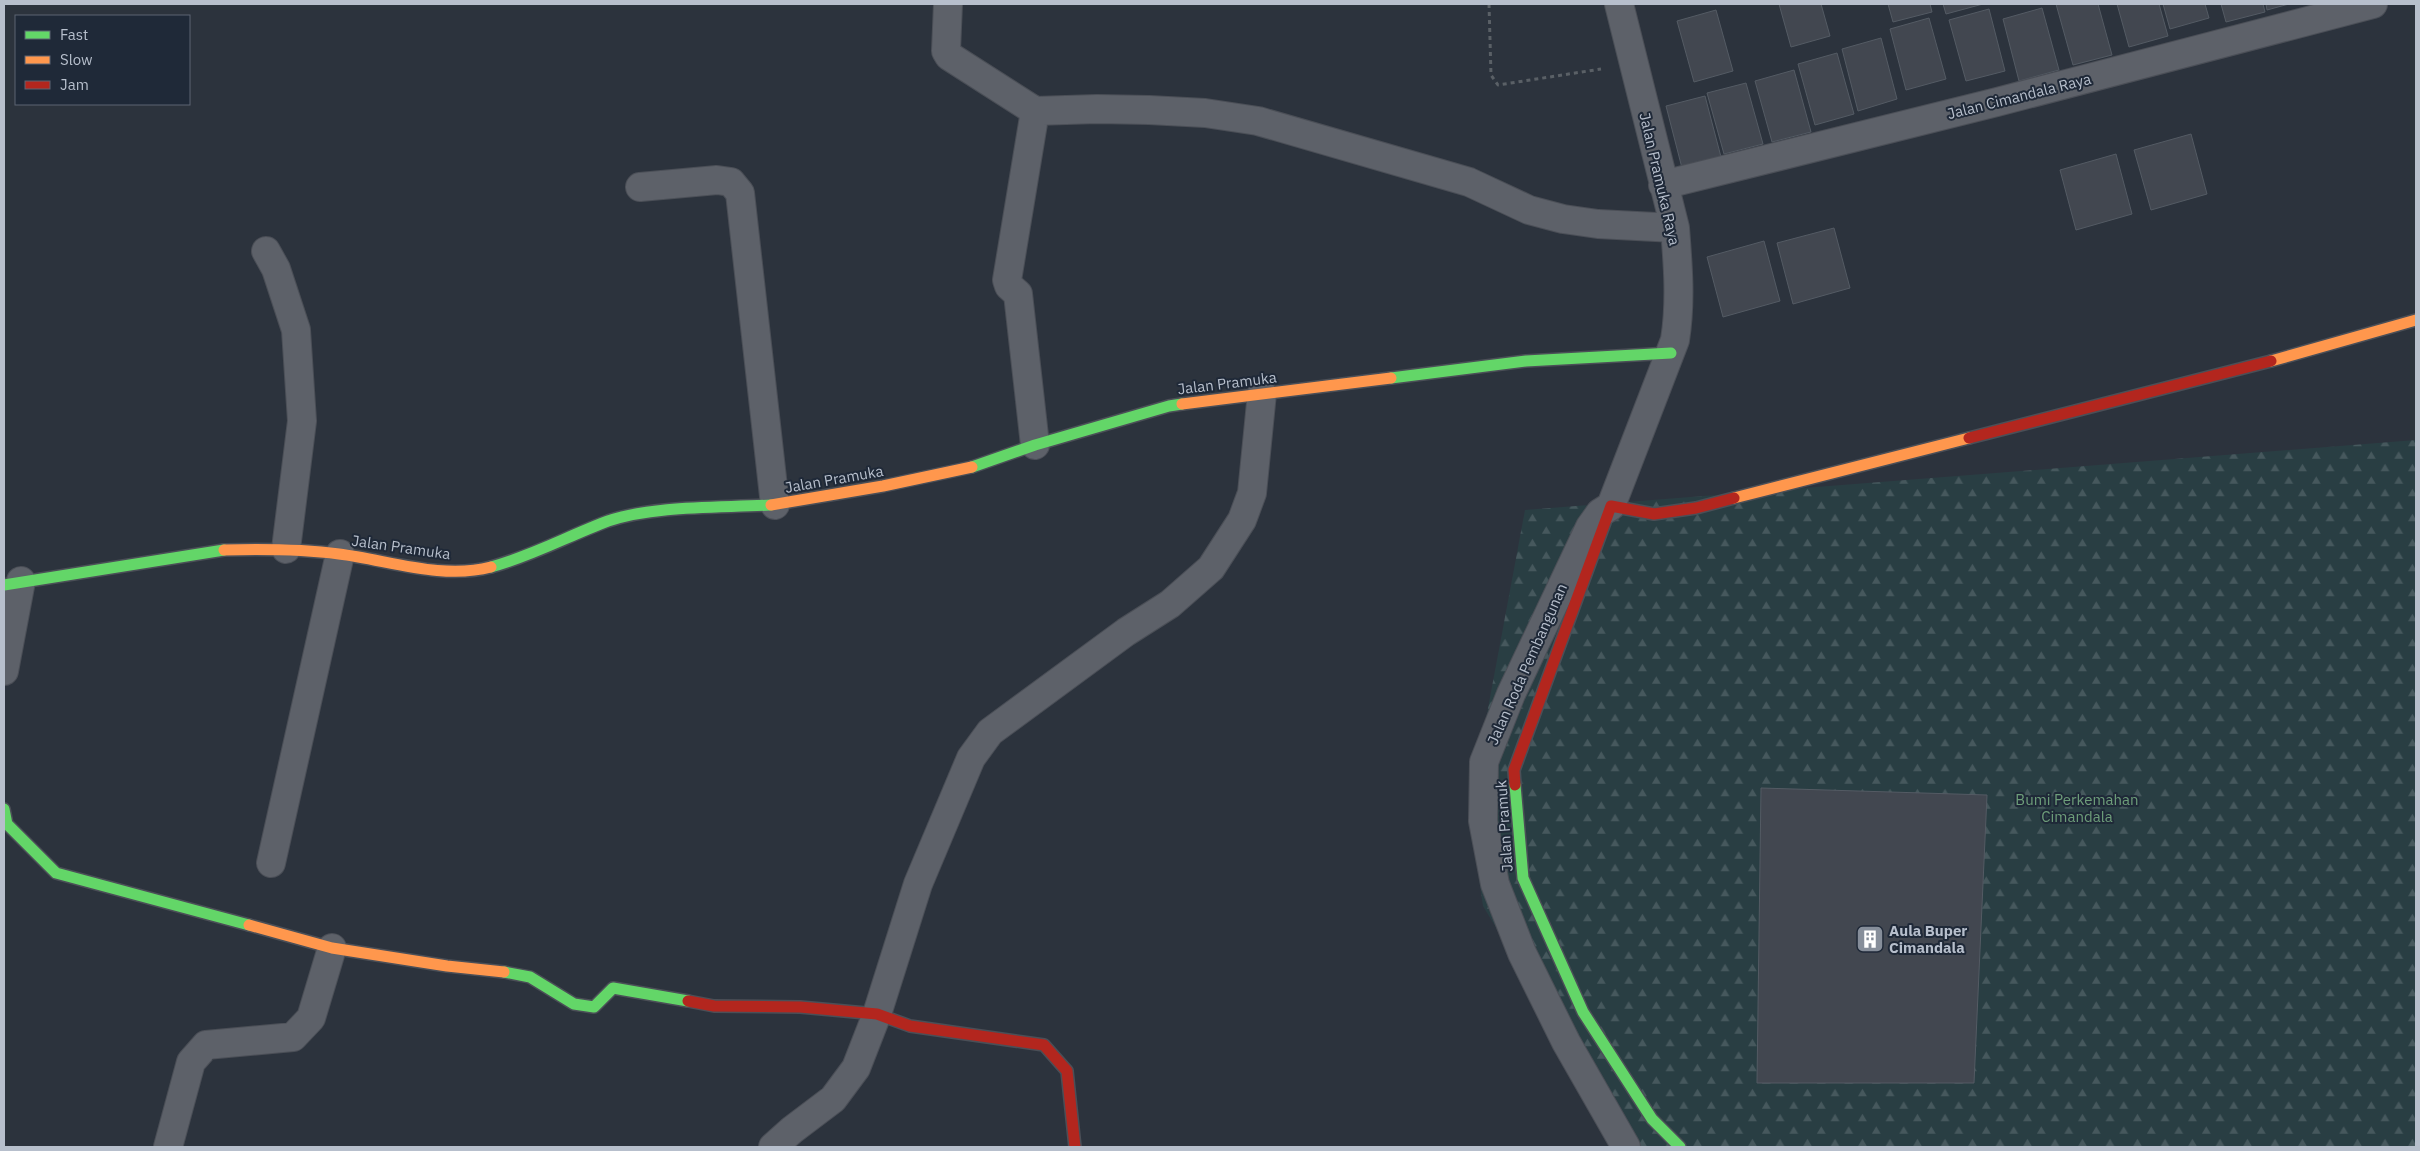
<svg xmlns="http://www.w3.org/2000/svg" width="2420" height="1151" font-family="'IBM Plex Sans',sans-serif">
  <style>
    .forest { fill: url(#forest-firs) }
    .building { fill: #424750; stroke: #545b64 }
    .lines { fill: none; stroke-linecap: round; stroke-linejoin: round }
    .street-casing { stroke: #4b4f57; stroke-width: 30 }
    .fast-casing { stroke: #4b4f57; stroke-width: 14 }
    .slow-casing { stroke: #4b4f57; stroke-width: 14 }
    .jam-casing { stroke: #4b4f57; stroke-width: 14 }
    .path { stroke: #5a6066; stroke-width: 3; stroke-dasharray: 4 4; stroke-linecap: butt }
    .street { stroke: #5d6169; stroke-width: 28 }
    .fast { stroke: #63d668; stroke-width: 11 }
    .slow { stroke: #ff974d; stroke-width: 11 }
    .jam { stroke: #b3261e; stroke-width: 11 }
    .labels { text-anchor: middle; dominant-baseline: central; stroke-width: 4; stroke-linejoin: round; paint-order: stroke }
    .street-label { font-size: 15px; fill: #b7bfcc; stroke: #1f2938 }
    .park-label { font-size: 15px; fill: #6e9e7a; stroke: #1f2938 }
    .poi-label { font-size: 15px; font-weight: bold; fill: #b7bfcc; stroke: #1f2938; text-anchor: start }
  </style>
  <defs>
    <pattern id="forest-firs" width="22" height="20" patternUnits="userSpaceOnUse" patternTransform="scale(1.25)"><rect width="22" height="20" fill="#293e43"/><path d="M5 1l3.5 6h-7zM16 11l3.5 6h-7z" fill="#46585d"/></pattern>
  </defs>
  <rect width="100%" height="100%" fill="#2c333d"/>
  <path class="forest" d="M2416,440V1147H1629L1483,906L1469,810L1525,510Z"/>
  <path class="building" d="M1779,4H1821L1830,36L1791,47Z
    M1888,4H1930L1932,12L1893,22Z
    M1943,4H1983L1946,14Z
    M2056,4H2098L2112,55L2073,65Z
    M2117,4H2159L2168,36L2129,47Z
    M2163,4H2205L2209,18L2170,29Z
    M2221,4H2263L2265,12L2226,22Z
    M2266,4H2289L2267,10Z
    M2042,8L2059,70L2019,81L2003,19Z
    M1989,9L2005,71L1966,81L1949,20Z
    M1716,10L1733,71L1694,82L1677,21Z
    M1929,18L1946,79L1906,90L1890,29Z
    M1881,38L1897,99L1858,111L1842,49Z
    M1837,53L1854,114L1815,125L1798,64Z
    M1794,70L1811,132L1772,142L1755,81Z
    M1746,83L1763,144L1724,154L1707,93Z
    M1705,96L1721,157L1682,168L1666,106Z
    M2191,134L2207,194L2151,210L2134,150Z
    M2116,154L2132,214L2076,230L2060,170Z
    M1834,228L1850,288L1793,304L1777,243Z
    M1764,241L1780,301L1723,317L1707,257Z
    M1761,788L1987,795L1974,1083H1757Z"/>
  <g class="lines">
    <g class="street-casing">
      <path id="street" d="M948,4L946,51L949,56L1035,111
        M1619,4L1675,228C1678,265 1681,303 1675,340L1611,506L1600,513L1590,527L1511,694L1484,762L1483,821L1495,884L1522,953L1566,1042L1626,1147
        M1035,111L1097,109L1149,110L1205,113L1258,121L1469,182L1529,210L1563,219L1598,224L1675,228
        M1035,111L1007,280L1009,286L1018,294L1035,445
        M1663,185L1997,102L2373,4
        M640,187L717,180L731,182L740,193L775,505
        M266,251L276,269L296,330L302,421L286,549
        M4,671L21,581
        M271,863L340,554
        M168,1147L191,1062L206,1045L293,1037L311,1018L332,948
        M773,1147L792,1130L833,1099L856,1068L877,1014L918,884L971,758L990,732L1126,632L1170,604L1211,568L1242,520L1252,493L1262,393"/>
    </g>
    <g class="fast-casing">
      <path id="fast" d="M1391,378L1526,361L1671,353
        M972,467L1035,445L1169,406L1182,404
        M491,567C532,556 568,536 608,521C655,505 721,508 771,505
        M4,585L224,550
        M1515,785L1523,878L1583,1012L1652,1119L1680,1147
        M4,809L7,824L56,873L249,925
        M504,972L530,977L574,1004L594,1007L613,988L688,1001"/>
    </g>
    <g class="slow-casing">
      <path id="slow" d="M2271,361L2416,320
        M1182,404L1391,378
        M1734,498L1969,438
        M771,505L883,486L972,467
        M224,550C262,549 300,549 339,554C388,560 442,580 491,567
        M249,925L332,948L447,966L504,972"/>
    </g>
    <g class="jam-casing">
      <path id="jam" d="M1969,438L2271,361
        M1515,785L1514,770L1611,506L1654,514L1696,508L1734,498
        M688,1001L714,1006L800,1007L877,1014L910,1026L1044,1045L1067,1071L1075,1147"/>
    </g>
    <path class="path" d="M1489,4L1491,75L1498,85L1601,69"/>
    <use href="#street" class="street"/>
    <use href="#fast" class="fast"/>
    <use href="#slow" class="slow"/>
    <use href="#jam" class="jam"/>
  </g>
  <defs>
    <g id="building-square" transform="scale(1.4375)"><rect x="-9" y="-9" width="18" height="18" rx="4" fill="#868e9a" stroke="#1f2938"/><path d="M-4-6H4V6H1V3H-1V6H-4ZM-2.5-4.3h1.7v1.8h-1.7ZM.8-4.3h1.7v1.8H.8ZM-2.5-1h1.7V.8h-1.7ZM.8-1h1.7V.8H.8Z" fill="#fff"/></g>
  </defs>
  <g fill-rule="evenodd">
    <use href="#building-square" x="1870" y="939"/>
  </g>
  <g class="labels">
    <g class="street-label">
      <text transform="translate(2019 96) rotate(-14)">Jalan Cimandala Raya</text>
      <text transform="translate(1660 179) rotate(77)">Jalan Pramuka Raya</text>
      <text transform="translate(1227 383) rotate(-7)">Jalan Pramuka</text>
      <text transform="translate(834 479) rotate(-10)">Jalan Pramuka</text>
      <text transform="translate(401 547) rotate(8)">Jalan Pramuka</text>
      <text transform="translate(1527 664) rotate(-66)">Jalan Roda Pembangunan</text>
      <text transform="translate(1504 826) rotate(-94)">Jalan Pramuk</text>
    </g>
    <g class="park-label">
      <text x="2077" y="799">Bumi Perkemahan<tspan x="2077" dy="17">Cimandala</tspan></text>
    </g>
    <g class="poi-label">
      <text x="1889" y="930">Aula Buper<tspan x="1889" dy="17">Cimandala</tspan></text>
    </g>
  </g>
  <rect width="2420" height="1151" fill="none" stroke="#b7bfcc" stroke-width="10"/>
  <rect x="15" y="15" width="175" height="90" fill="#1f2938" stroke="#5c6573"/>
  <rect x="25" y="31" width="25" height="8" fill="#63d668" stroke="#5c6573"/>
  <text x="60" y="40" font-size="15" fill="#b7bfcc">Fast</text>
  <rect x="25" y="56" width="25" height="8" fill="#ff974d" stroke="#5c6573"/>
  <text x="60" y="65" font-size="15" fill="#b7bfcc">Slow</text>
  <rect x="25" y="81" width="25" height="8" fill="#b3261e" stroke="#5c6573"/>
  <text x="60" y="90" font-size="15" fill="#b7bfcc">Jam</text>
</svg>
